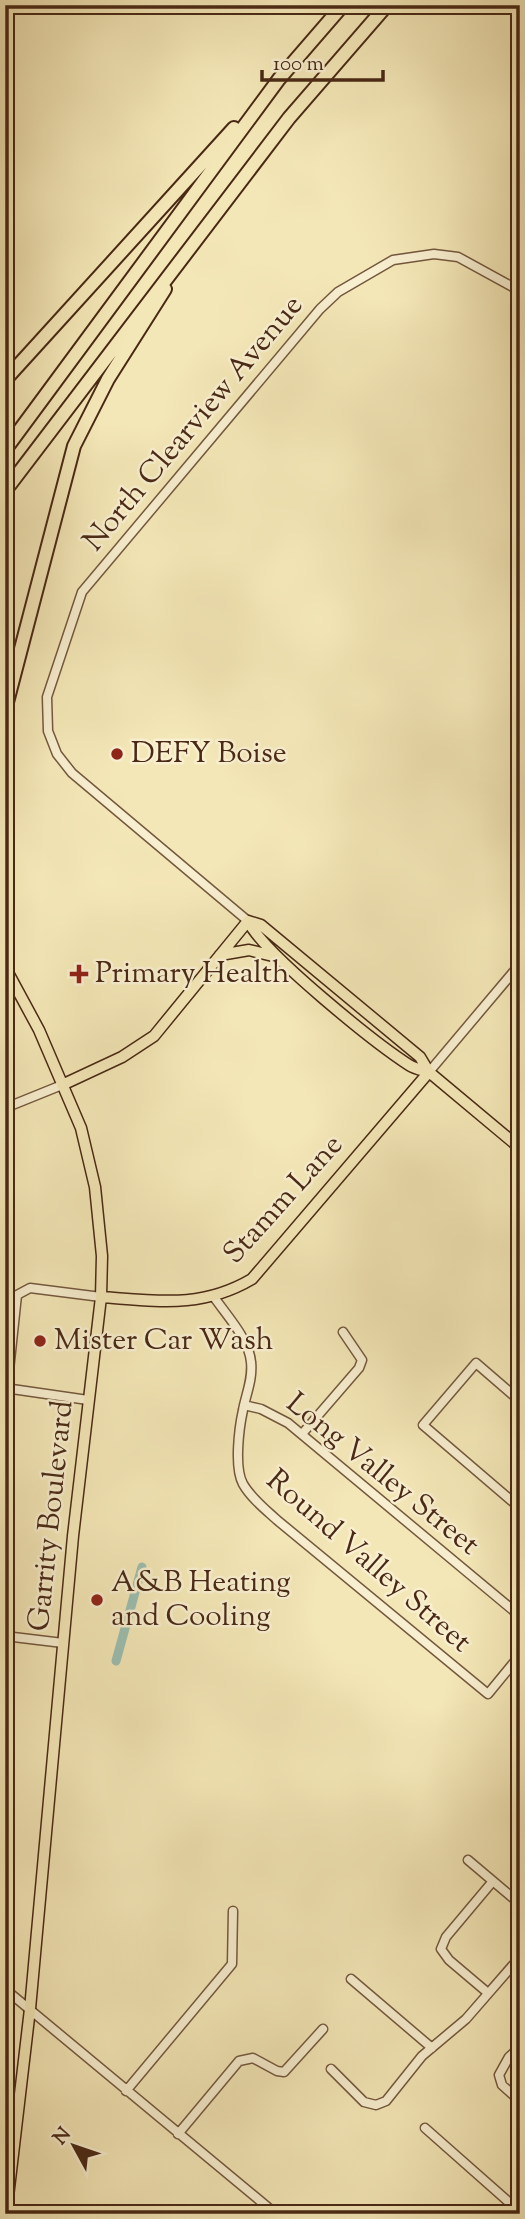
<svg xmlns="http://www.w3.org/2000/svg" width="525" height="2219" font-family="'Sorts Mill Goudy',serif">
  <style>
    .lines { fill: none; stroke-linecap: round; stroke-linejoin: round }
    .canal { stroke: #9cbfb2; stroke-width: 9 }
    .minor-casing { stroke: #74583e; stroke-width: 11 }
    .major-casing { stroke: #492915; stroke-width: 13 }
    .highway-casing { stroke: #492915; stroke-width: 16 }
    .minor { stroke: #f8efd0; stroke-width: 8 }
    .major { stroke: #f4e7b7; stroke-width: 10 }
    .highway { stroke: #f4e7b7; stroke-width: 12 }
    .poi-dot { fill: #8f2418; stroke: #f8efd0; stroke-width: 2.5 }
    .labels { text-anchor: middle; dominant-baseline: central; stroke-width: 5; stroke-linejoin: round; paint-order: stroke }
    .street-label { font-size: 30px; fill: #492915; stroke: #f8efd0 }
    .poi-label { font-size: 30px; fill: #492915; stroke: #f8efd0; text-anchor: start }
  </style>
  <rect width="100%" height="100%" fill="#f4e7b7"/>
  <filter id="stains"><feTurbulence type="fractalNoise" baseFrequency=".00286" numOctaves="4"/><feColorMatrix values="0 0 0 0 .2 0 0 0 0 .09 0 0 0 0 .02 0 0 0 .5 -.17"/></filter>
  <radialGradient id="worn" r=".72"><stop offset=".6" stop-color="#630" stop-opacity="0"/><stop offset="1" stop-color="#630" stop-opacity=".3"/></radialGradient>
  <g class="lines">
    <path class="canal" d="M116,1661L142,1567"/>
    <g class="minor-casing">
      <path id="minor" d="M248,921L72,773L57,754L48,731L47,697L82,592L320,309L338,292L393,260L434,254L458,257L520,291
        M429,1072L520,964
        M5,1108L62,1085
        M214,1297C227,1316 249,1339 251,1362C253,1379 246,1394 243,1410C239,1428 234,1468 243,1484C251,1498 265,1509 277,1520L488,1694L520,1655
        M5,1388L88,1400
        M7,1389L17,1295L30,1288L101,1297
        M520,1401L476,1363L423,1425L520,1508
        M244,1405L261,1409L288,1423L520,1616
        M302,1434L359,1368L362,1360L343,1332
        M5,1636L63,1643
        M468,1860L520,1904
        M351,1979L432,2048
        M5,1989L276,2214
        M488,1993L449,1960L441,1949L446,1937L493,1881
        M520,2047L509,2057L499,2075L502,2085L520,2101
        M331,2069L364,2102L376,2105L386,2101L422,2056L466,2019L520,1957
        M126,2091L232,1964L233,1911
        M425,2128L520,2212
        M178,2134L239,2061L253,2058L277,2071L284,2072L323,2029"/>
    </g>
    <g class="major-casing">
      <path id="major" d="M248,921L261,925L420,1057L429,1072L520,1148
        M248,921C263,953 375,1043 409,1065C415,1069 422,1070 429,1072
        M220,955L249,950L277,957
        M5,967L39,1030L81,1128L95,1187L102,1256L101,1297L73,1536L30,2009L6,2214
        M62,1085L122,1057L154,1036L248,921
        M101,1297C157,1301 201,1309 252,1279L429,1072"/>
    </g>
    <g class="highway-casing">
      <path id="highway" d="M5,380L234,128
        M5,450L279,79L343,5
        M5,491L289,118L387,5
        M5,710L74,446L108,379L165,289"/>
    </g>
    <use href="#minor" class="minor"/>
    <use href="#major" class="major"/>
    <use href="#highway" class="highway"/>
  </g>
  <g class="poi-dot">
    <circle cx="117" cy="754" r="7"/>
    <path d="M75.5 963.5h7v7h7v7h-7v7h-7v-7h-7v-7h7z"/>
    <circle cx="40" cy="1341" r="7"/>
    <circle cx="97" cy="1600" r="7"/>
  </g>
  <g class="labels">
    <g class="street-label">
      <text transform="translate(194 424) rotate(-50)">North Clearview Avenue</text>
      <text transform="translate(284 1200) rotate(-48)">Stamm Lane</text>
      <text transform="translate(382 1475) rotate(39)">Long Valley Street</text>
      <text transform="translate(52 1516) rotate(-84)">Garrity Boulevard</text>
      <text transform="translate(368 1562) rotate(41)">Round Valley Street</text>
    </g>
    <g class="poi-label">
      <text x="131" y="754">DEFY Boise</text>
      <text x="95" y="974">Primary Health</text>
      <text x="54" y="1341">Mister Car Wash</text>
      <text x="111" y="1583">A&amp;B Heating<tspan x="111" dy="34">and Cooling</tspan></text>
    </g>
  </g>
  <rect width="525" height="2219" fill="none" stroke="#f4e7b7" stroke-width="28"/>
  <rect x="7" y="7" width="511" height="2205" fill="none" stroke="#492915" stroke-width="3.5"/>
  <rect x="14" y="14" width="497" height="2191" fill="none" stroke="#492915" stroke-width="2"/>
  <g transform="translate(74 2146) rotate(310)" stroke="#f8efd0" stroke-width="5" paint-order="stroke">
  <path d="M0-5L12 26L0 18L-12 26Z" fill="#492915"/>
  <text y="-10" font-size="19" font-weight="bold" text-anchor="middle" fill="#492915">N</text>
  </g>
  <path d="M262 70v10h121v-10" fill="none" stroke="#492915" stroke-width="3.5"/>
  <text x="273" y="70" font-size="21" fill="#492915" stroke="#f8efd0" stroke-width="5" paint-order="stroke">100 m</text>
  <rect width="100%" height="100%" filter="url(#stains)"/>
  <rect width="100%" height="100%" fill="url(#worn)"/>
</svg>
